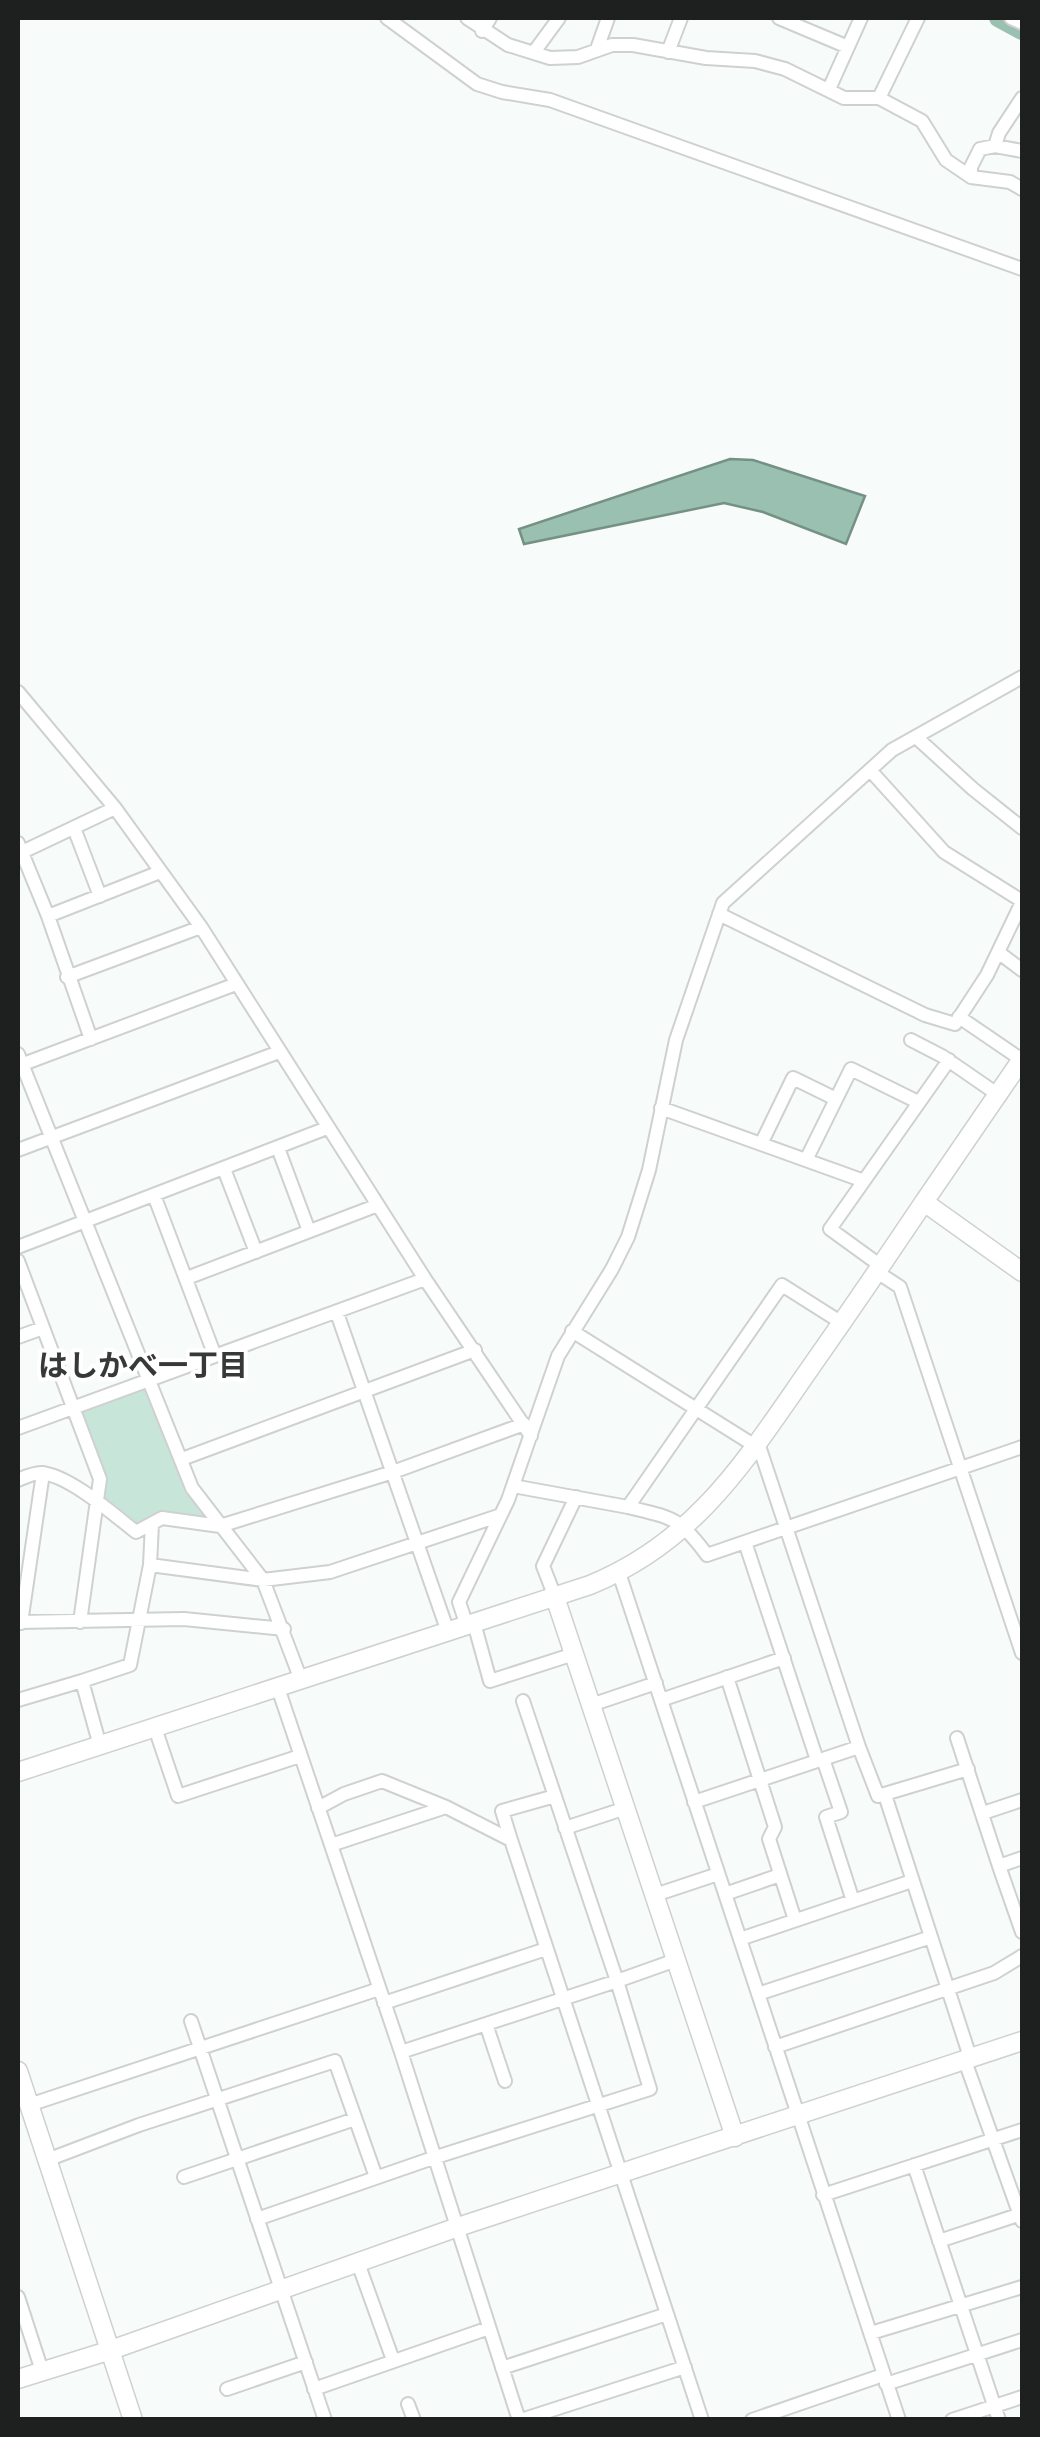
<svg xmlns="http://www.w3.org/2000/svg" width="1040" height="2437" font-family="Lato,'Noto Sans JP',sans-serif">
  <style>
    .green { fill: #c8e5d9 }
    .water { fill: #9ac0b1; stroke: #759085; stroke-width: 2.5 }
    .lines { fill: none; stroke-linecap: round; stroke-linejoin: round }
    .river { stroke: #9ac0b1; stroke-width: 18 }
    .street-casing { stroke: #ced1d0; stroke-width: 16 }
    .secondary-casing { stroke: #ced1d0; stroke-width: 21 }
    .street { stroke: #fff; stroke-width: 12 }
    .secondary { stroke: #fff; stroke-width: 18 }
    .labels { text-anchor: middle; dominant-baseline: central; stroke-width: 8; stroke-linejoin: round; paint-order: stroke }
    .neighbourhood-label { font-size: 30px; font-weight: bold; fill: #363938; stroke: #fff }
  </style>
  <rect width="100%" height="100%" fill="#f7fbf9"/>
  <path class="green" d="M142,1388L147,1389L191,1498L205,1516L203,1519L160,1511L136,1528L104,1502L81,1414L84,1409Z"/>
  <path class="water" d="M730,459L753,460L865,496L846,544L763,512L724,503L524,544L519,529Z"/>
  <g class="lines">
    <path class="river" d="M998,18L1022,31"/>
    <g class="street-casing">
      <path id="street" d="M387,18L477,84L502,92L550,100L1022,269
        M467,18L508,45L550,58L578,57L612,45H633L706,58L755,61L785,69L844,98H879L922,121L946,160L971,177L1010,182L1022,189
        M779,18L848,47
        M1011,18L1022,23
        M482,31L490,18
        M597,49L608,18
        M534,52L559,18
        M668,52L681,18
        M829,89L861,18
        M879,98L918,18
        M995,146L999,133L1022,98
        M971,177V167L980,149L995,146L1022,151
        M18,692L115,808L201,927L425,1279L531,1436
        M916,737L973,789L1022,828
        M870,770L944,852L1022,901
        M74,828L100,896
        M18,843L48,916L91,1039
        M18,854L115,808
        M719,914L925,1015L955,1024L987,975L1022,902
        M48,916L160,872
        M998,952L1022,970
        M67,977L201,927
        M959,1017L1022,1060
        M911,1040L942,1056L1000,1096
        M18,1054L192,1488L263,1580L301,1680
        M18,1066L236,984
        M661,1108L864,1181
        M761,1144L793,1078L836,1099
        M278,1148L309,1231
        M18,1150L279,1052
        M806,1160L851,1069L918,1102
        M224,1169L256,1252
        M154,1195L215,1356
        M18,1247L327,1128
        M18,1261L100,1479L80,1622
        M881,1266L830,1229L949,1060
        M877,1272L900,1287L1022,1653
        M187,1278L378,1205
        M337,1313L448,1632
        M572,1331L760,1449L859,1747L878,1796L968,1769
        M18,1337L43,1328
        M18,1428L425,1279
        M182,1459L475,1350
        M18,1480C25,1477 33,1473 41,1473C69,1475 113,1514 136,1532L162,1518L220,1526L393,1472L524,1424
        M513,1486L628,1507L782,1285L842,1323
        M628,1507C673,1518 679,1517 707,1555L1022,1447
        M745,1542L817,1760
        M150,1565L263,1580L330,1572L498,1516
        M619,1573L899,2420
        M555,1597L543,1566L576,1497
        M18,1622L184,1619L284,1629
        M21,1623L43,1473
        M474,1623L490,1681L574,1654
        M467,1626L459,1602L508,1500L558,1356L612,1269L628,1237L649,1170L676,1040L723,903L892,750L1022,677
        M727,1677L775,1827L769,1839L795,1920
        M278,1688L401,2052L519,2420
        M18,1700L82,1681
        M661,1700L784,1658
        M591,1705L656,1683
        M155,1728L178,1796L300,1756
        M957,1738L999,1866L1022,1858
        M100,1746L82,1681L130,1665L150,1565L152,1524
        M823,1759L841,1812L826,1817L853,1901
        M885,1795L971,2060
        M694,1802L859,1747
        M318,1808L344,1794L382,1781L446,1807L511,1840L702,2420
        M983,1813L1022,1800
        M565,1828L626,1808
        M511,1840L502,1811L555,1796
        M331,1845L446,1807
        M999,1866L1022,1932
        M725,1894L780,1875
        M655,1895L718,1874
        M740,1939L912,1881
        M758,1994L931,1937
        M384,2003L546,1949
        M191,2021L325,2420
        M486,2024L505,2081
        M775,2047L994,1973L1022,1956
        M401,2052L617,1981L523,1701
        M965,2061L1022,2221
        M29,2105L379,1989
        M47,2160L139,2125L335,2061L376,2177
        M914,2165L999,2420
        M184,2177L355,2119
        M823,2195L1022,2130
        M257,2219L433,2158L650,2089L617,1981L676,1960
        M939,2241L1021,2214
        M358,2263L393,2360
        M18,2297L42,2371
        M871,2333L1022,2287
        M502,2368L667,2314
        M886,2384L1022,2340
        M227,2389L306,2362
        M314,2389L489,2328
        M408,2404L414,2420
        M521,2420L685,2367
        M752,2420L883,2375
        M952,2420L1022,2397"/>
    </g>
    <g class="secondary-casing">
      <path id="secondary" d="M1022,1059L924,1202L1022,1272
        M555,1597L735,2137
        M18,1772L590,1585C695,1542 744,1463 806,1374C846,1317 885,1260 924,1202
        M18,2071L133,2420
        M18,2379L111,2350L455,2228L1022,2041"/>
    </g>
    <use href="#street" class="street"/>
    <use href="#secondary" class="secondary"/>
  </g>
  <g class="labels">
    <g class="neighbourhood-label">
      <text x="143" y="1364">はしかべ一丁目</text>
    </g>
  </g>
  <rect width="1040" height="2437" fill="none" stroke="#1e201f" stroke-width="40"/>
</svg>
